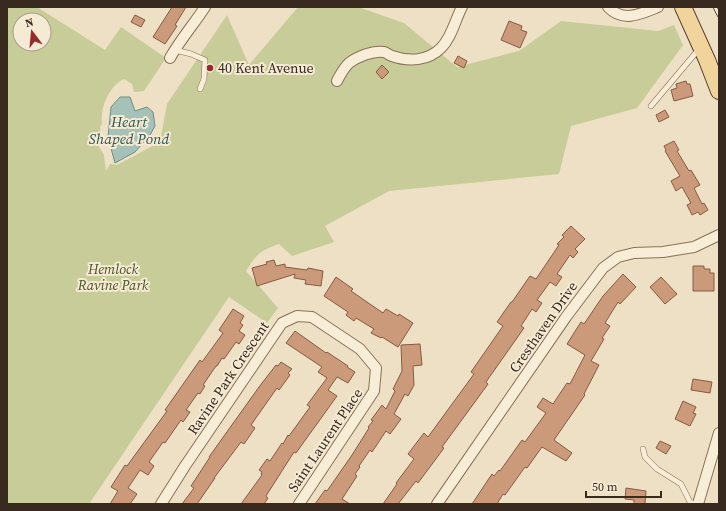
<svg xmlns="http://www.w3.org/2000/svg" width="726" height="511" font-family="'Source Serif 4',serif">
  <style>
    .green { fill: #c7cc98; fill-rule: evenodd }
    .water { fill: #a6c1b8; stroke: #6d8f85 }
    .building { fill: #cb9a7a; stroke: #875a40 }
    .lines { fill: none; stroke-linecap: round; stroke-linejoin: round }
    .lane-casing { stroke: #88715a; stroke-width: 6 }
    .street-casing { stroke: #88715a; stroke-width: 12 }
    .primary-casing { stroke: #56402f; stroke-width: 18 }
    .lane { stroke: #f8eed7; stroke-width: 5 }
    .street { stroke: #f8eed7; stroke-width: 10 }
    .primary { stroke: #f0d49c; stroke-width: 16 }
    .rail-casing { stroke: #382a1e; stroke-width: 4.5 }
    .rail { stroke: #f5ead3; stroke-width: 3; stroke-dasharray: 9; stroke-linecap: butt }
    .poi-dot { fill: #962b2f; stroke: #f5ead3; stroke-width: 1.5 }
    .labels { text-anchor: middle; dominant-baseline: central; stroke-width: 4; stroke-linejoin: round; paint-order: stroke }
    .poi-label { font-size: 14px; fill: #382a1e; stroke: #f5ead3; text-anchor: start }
    .park-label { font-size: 14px; font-style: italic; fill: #4a5425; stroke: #f5ead3 }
    .street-label { font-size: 14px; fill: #382a1e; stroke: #f5ead3 }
    .water-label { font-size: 15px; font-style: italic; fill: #2e5854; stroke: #f5ead3 }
  </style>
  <rect width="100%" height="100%" fill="#eee0c4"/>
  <path class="green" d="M7,7H37L105,50L121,27L166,58L144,91L134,92L132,84L124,79C109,86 100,108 102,123L100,127L101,134L99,147L104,155L106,171L110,164L117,165L160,142L167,104L227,15L249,65L298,7H358L404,23L457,67L519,51L561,21L658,31L674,25L683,45L637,108L571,126L559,174L389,191L325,226L334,242L292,256L279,244C259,251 257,254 246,271L278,308L267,323L229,297L89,504H7ZM20,20H44V44H20Z"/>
  <path class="water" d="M120,97H130L135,111L147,107L153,112L155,126L150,135L135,152L115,163L108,137L111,107Z"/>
  <path class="building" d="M172,7H186L175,25L177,26L165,44L153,37Z
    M135,15L145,20L141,27L131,22Z
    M509,21L522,26L521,30L527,32L520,48L501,40Z
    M458,56L467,61L464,68L454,63Z
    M382,65L389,72L382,79L376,72Z
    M686,81L687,84H690L693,96L674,101L671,90L677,88L676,84Z
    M665,110L669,117L659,122L656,115Z
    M674,141L679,150L677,151L689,171L691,170L700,185L694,188L702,204L704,203L708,210L700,215L698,212L692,215L687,205L691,203L682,187L676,191L671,181L680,176L665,151L666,150L664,146Z
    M571,226L585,239L575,249L578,252L573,258L570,255L557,274L562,277L556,286L550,282L537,300L542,303L536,312L532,309L521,326L524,328L486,382L488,384L442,447L444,448L418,483L416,481L398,504H383L397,484L396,483L414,459L408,454L424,433L428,437L474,374L471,372L503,326L497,322L511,302H512L530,276L536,279L559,245L557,244L564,237L562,235Z
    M274,260L276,266L285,264V267L307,270L308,268L323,271L321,286L305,284L306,280L294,278L295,274L257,286L252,268L267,264L266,262Z
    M693,266H704V269H710V273H714V291H693Z
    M623,274L636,287L620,304L618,302L605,323L610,326L602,338L604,339L591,361L599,365L584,394L585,395L554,440L572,453L566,461L542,447L527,468L525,467L505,495L503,494L497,504H472L492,474L494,476L499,470L500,471L522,440L525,442L546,413L537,407L543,398L553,404L567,383L570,384L585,355L567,344L581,322L584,324L603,296Z
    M336,277L353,289L351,291L383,313L386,309L398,316L399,314L413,323L398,347L382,337L381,338L371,333L374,329L356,318L354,321L346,315L348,312L324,296Z
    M661,277L677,294L665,304L650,287Z
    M233,309L244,316L240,323L243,325L239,331L245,335L239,344L236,342L224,359L222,358L217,366H216L203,385L205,386L200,394L198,393L186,410L190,412L183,422L181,420L165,443L163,442L149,462L154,466L148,475L140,470L128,488L137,494L130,504H110L118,491L111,487L125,465L127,466L167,411L165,410L200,360L202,362L223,333L219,330Z
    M295,331L326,353L327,352L348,366L347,367L355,372L348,383L337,377L328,390L337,396L296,453L294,452L266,496L268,498L264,504H241L262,475L261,474L262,472L259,470L267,459L270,461L282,443L283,444L288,435L289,436L310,407L307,405L327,378L318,372L322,367L286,343Z
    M420,344L422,365L413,366L414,385L408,396L405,394L394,414L401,419L390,434L386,431L372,452L370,450L359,466L360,467L355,474L357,476L342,499L350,504H315L325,490L327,491L352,455L369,428L368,427L373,421L371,420L382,405L386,409L395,391L393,389L402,371L401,345Z
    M281,362L292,369L288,373L290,375L279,390L277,388L251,425L255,428L244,444L241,442L214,478H215L197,504H182L194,488L191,486L210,457H209L259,387L276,365L278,366Z
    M693,379L712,382L710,393L691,390Z
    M683,401L696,407L693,413L696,414L690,426L675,419Z
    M660,441L671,446L666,454L656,448Z
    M626,488L646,491L645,504H634V500L625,499Z"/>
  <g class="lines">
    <g class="lane-casing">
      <path id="lane" d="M175,50L191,54L205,60L204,79L200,89
        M651,106L699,49
        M643,449L645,457L657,469L681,484L690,502L694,504"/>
    </g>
    <g class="street-casing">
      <path id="street" d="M608,7C623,23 641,14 658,7
        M170,58C180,40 194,24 205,7
        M337,81C340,75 344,68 349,63C357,57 373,50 384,52C387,53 389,55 392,56C409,62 428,61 441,48C452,37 455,20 462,7
        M161,504L185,466L282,323L297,316L312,317L360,349L376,368L374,391L299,504
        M437,504L566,317L603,268L618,257L634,253L663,252L694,247L719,235
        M698,504L719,433"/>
    </g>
    <g class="primary-casing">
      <path id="primary" d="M683,7L707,60L719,91"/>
    </g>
    <use href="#lane" class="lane"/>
    <use href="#street" class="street"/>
    <use href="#primary" class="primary"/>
    <g class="rail-casing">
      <path id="rail" d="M715,7L719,15"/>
    </g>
    <use href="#rail" class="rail"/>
  </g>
  <circle class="poi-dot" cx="210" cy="68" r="4"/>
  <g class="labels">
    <g class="poi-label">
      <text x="218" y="68">40 Kent Avenue</text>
    </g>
    <g class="park-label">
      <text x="113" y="269">Hemlock<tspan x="113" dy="16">Ravine Park</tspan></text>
    </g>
    <g class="street-label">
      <text transform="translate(543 327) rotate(-55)">Cresthaven Drive</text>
      <text transform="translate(228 378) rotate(-56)">Ravine Park Crescent</text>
      <text transform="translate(325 440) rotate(-56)">Saint Laurent Place</text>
    </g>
    <g class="water-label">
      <text x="129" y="121">Heart<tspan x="129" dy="17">Shaped Pond</tspan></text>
    </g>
  </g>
  <rect width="726" height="511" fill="none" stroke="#382a1e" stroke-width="16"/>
  <g transform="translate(32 32) rotate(344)"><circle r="19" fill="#f5ead3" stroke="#a99d8b"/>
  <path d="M0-3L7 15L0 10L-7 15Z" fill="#962b2f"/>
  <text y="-6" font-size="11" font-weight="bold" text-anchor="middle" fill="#382a1e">N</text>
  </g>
  <path d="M586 491v6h75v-6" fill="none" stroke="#382a1e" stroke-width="2"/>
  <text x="592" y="491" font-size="12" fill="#382a1e" stroke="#f5ead3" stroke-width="3" paint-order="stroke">50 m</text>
</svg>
